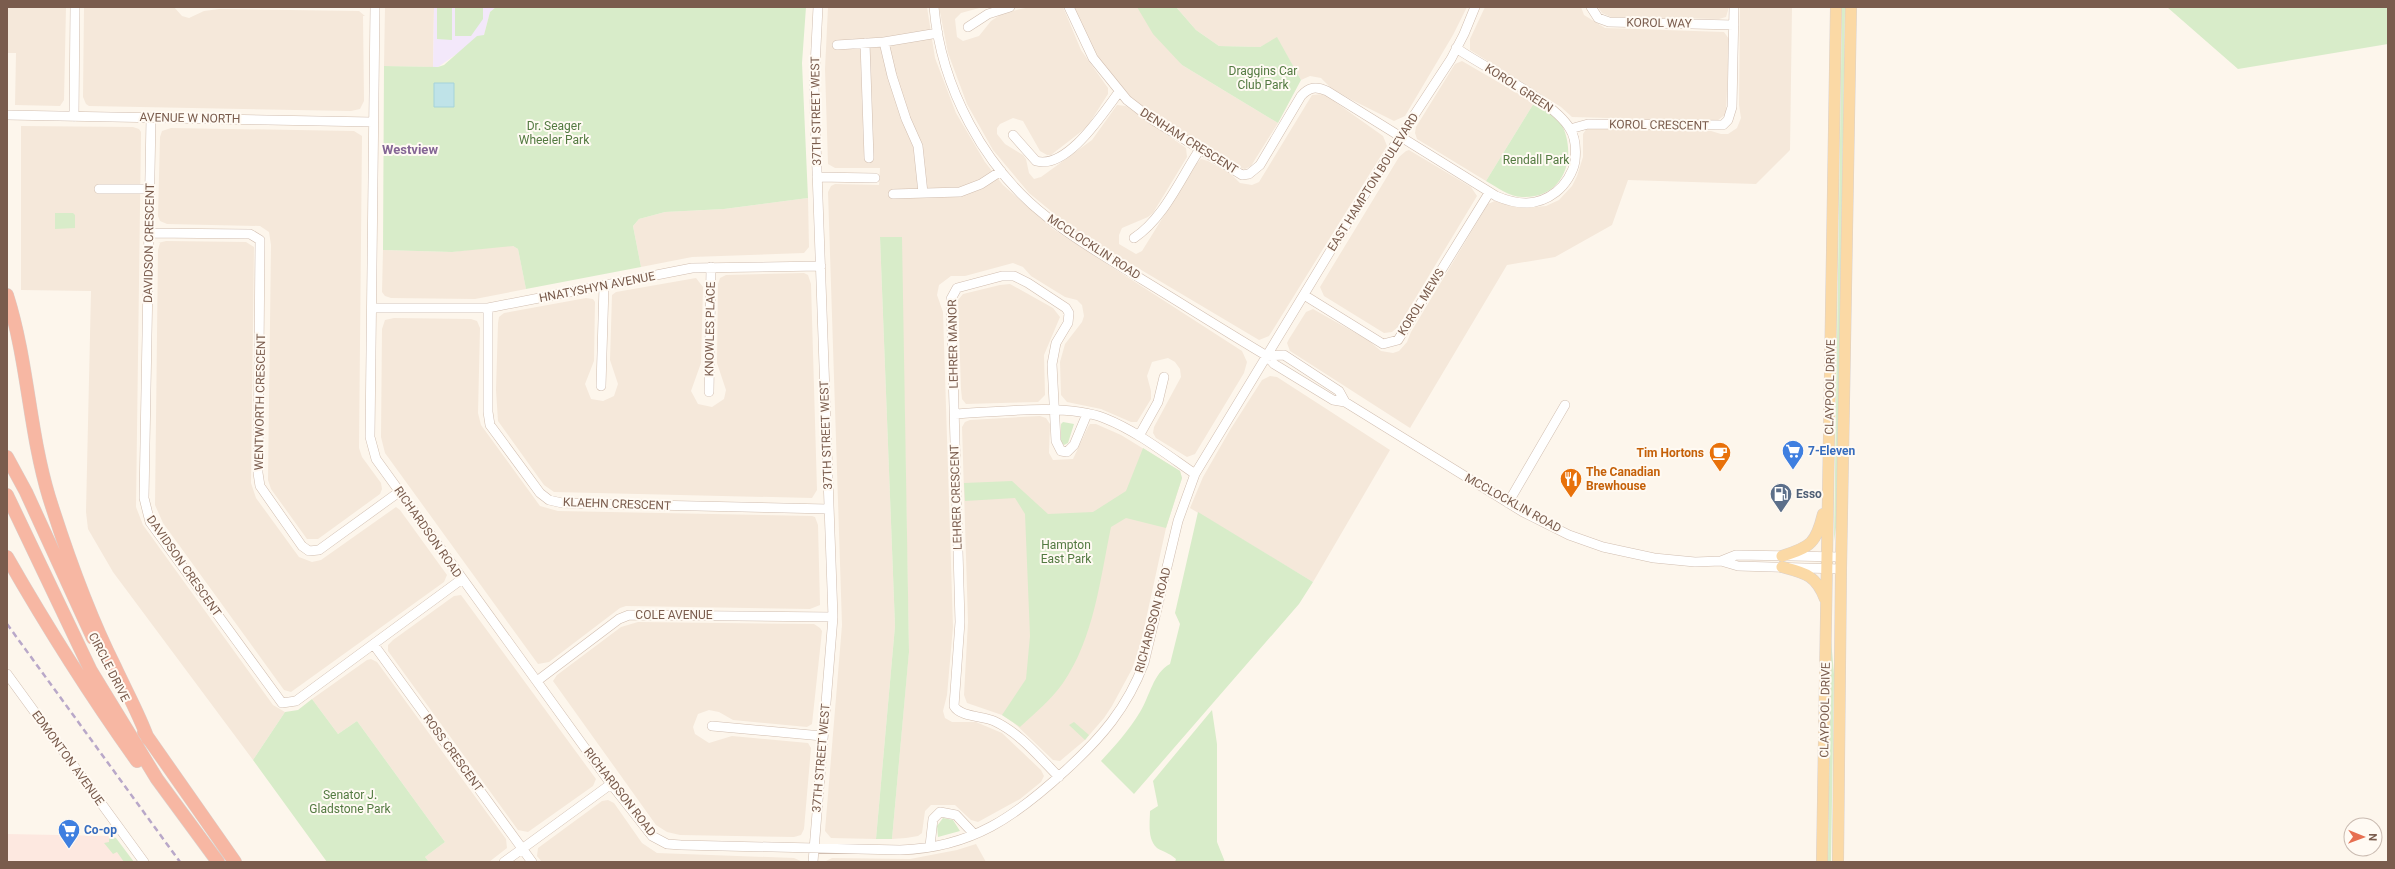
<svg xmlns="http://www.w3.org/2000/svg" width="2395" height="869" font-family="Roboto,sans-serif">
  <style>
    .residential { fill: #f5e8da }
    .commercial { fill: #fde8e0 }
    .education { fill: #f3e8fa }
    .green { fill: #d8ecc9 }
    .water { fill: #bfe3e8; stroke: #a5d3da }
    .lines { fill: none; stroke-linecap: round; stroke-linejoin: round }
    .minor-casing { stroke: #d1beb0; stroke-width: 10 }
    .major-casing { stroke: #dad1cd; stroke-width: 12 }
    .highway-casing { stroke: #dad1cd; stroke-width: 14 }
    .minor { stroke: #fff; stroke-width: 9 }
    .major { stroke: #fbd9a5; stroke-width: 11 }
    .highway { stroke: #f7b7a3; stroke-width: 13 }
    .rail { stroke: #b9a8c9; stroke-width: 2.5; stroke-dasharray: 6 4; stroke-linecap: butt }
    .labels { text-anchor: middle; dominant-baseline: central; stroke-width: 4; stroke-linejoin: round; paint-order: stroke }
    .street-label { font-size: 12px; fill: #7a5c4d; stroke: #fffaf3 }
    .park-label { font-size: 12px; fill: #537a41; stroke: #fffaf3 }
    .shop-label { font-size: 12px; font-weight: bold; fill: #366cbe; stroke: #fffaf3; text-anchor: start }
    .food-label { font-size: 12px; font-weight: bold; fill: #c56008; stroke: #fffaf3; text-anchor: end }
    .service-label { font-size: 12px; font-weight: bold; fill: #4e5e75; stroke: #fffaf3; text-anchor: start }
    .neighbourhood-label { font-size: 13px; font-weight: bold; fill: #846695; stroke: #fffaf3 }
  </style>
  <rect width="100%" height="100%" fill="#fdf6ec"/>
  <path class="residential" d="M7,7H66L64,100L60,106L15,105L16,53H7Z
    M84,7H174L182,16L189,18L204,11L219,9L359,11L365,16H363L364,101L360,109L351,111L89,106L86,104L83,97Z
    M385,7H434L433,67L384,66Z
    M828,7H927L935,58L956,113L985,162L1003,185L1053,229L1242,351L1247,362L1244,373L1195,454L1187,457L1156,438L1153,433L1154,427L1181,377L1180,369L1175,362L1168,358L1152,362L1147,376L1151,391V399L1137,422H1131L1101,409L1067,402L1061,395L1060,362L1065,344L1082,322L1084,316L1082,305L1077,300L1065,297L1031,276L1023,267L1013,263L965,276H951L939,285L937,295L943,312L953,627L947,695L943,711L945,718L952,722H976L1002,733L1041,770L1044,776L1041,782L1020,799L978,822L971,820L955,805H931L925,811L922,833L918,836L906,838L892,839L909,651L901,237H880L895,626L876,839L831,838L825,831L842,625L828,192L831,186L835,184L879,185L880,168H835L828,164L825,69Z
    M939,7H983L961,13L955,19L957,37L963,41L979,36L991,21L1003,13L1030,7H1063L1081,50L1108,88V94L1087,127L1051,155H1047L1040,151L1023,121L1013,118L1000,124L997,128V134L1005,144L1023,155L1026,159L1029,173L1034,179L1041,177L1092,140L1117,105L1126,106L1186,148L1187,157L1153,213L1148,217L1122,228L1119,235V244L1136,254L1142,251L1196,164L1201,159L1208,161L1231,174L1240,183L1252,185L1259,182L1312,95L1324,94L1383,136L1387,146L1269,336L1259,340L1074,230L1029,193L993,150L967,104L948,53Z
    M1073,7H1137L1182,65L1278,123L1251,166L1245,169L1240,168L1150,113L1131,97L1099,60Z
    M1176,7H1467L1453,35L1405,116L1394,121L1350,99L1331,88L1321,78L1310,76L1301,80L1277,38L1260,47L1219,46L1196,30Z
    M1485,7H1581L1584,15L1605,28L1724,32L1729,39L1726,114L1717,121L1572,117L1561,107L1470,50V39Z
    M1598,7H1729L1726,17L1719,19L1611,17L1602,13Z
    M1740,7H1792L1790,150L1756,184L1628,180L1612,225L1555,257L1507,265L1410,428L1290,351L1287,343L1289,339L1306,312L1313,309L1368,340L1381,351L1393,353L1399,351L1407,342L1411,332L1488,204L1497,200L1525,208L1546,206L1559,200L1572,186L1577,176L1583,157V134L1587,128L1711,131L1721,134H1728L1737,128L1741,118L1739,105Z
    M1462,61L1534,103L1486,181L1417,139L1415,133L1416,127L1455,64Z
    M21,126L133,127L139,129L141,132L136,507L143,525L273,705L285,712L253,760L113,572L88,529L86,512L91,291L21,290Z
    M171,128L354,131L362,136L359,448L362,457L381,483L382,489L380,494L318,539H307L271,489L268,480L271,245L269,232L260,226L167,224L160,221L158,216L160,137L162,131Z
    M1409,150L1471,187L1477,196L1398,327L1392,332L1384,333L1324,296L1320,287L1399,157L1406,151Z
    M808,198L809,247L804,253L692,257L641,267L633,226L639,219L665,212L724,209Z
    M166,241L246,242L254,247L251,483L256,498L299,557L312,562L321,560L396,507L400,510L447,575L444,582L291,692L284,690L163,523L155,505L158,250L160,243H158Z
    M504,245L513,246L518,249L526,289L475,299L391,298L385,296L382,292L383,250L452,252Z
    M804,273L808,275L811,284L817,490L812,498L554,492L544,485L498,421L496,390L498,323L499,317L504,313L586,298L593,299L595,302L594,361L585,384L591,399L603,401L614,396L618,384L610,360L612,295L616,292L696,278L703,287L701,363L691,391L698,404L712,407L724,399L726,390L717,363L718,284L720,278L726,275Z
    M1010,284L1053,308L1060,317L1044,355L1045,395L1038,402L966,404L962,399L961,389L958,300L963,294L1000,285Z
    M394,318L471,319L477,321L480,328L478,413L481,425L540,506L558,511L812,516L815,517L818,525L820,605L810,609L626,606L620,608L549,662L538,664L385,453L381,437L382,329L385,320Z
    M1270,376L1277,377L1390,450L1313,582L1190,508L1203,477L1230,430L1262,380Z
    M1040,416L1046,418L1050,424L1049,453L1053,460L1073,459L1088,427L1090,424H1096L1121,435L1180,471L1182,478L1166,528L1141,642L1132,669L1112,706L1104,718L1085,740L1060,761L1053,760L1013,722L1002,715L967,703L964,695L968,622L962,427L965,422L970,420Z
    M461,595L596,779L593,786L528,832L518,830L388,651V645L393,640L454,596Z
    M638,622L814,624L820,628L822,631L812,724L807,727L733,720L719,712L709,710L698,714L693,727L695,734L709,743L732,736L808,743L811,748L804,829L801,835L794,837L680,835L667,832L656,825L553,681L557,675L621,627Z
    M371,659L377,662L506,839L507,848L489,862H429L425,857L445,842L357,721L338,734L312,699L367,660Z
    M608,800L614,803L642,843L657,853L794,858L803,862H542L537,856L538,848L602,801Z
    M976,844L986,862H824L832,858L910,859L957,850Z"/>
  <path class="commercial" d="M7,834L110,836L132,862H7Z"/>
  <path class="education" d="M434,7H496L490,12L484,35L438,67H433Z"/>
  <path class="green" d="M437,7H452V40L437,39Z
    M455,7H483V19L471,36H455Z
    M496,7H806L802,63L808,198L724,209L665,212L639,219L633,226L641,267L526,289L518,249L513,246L452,252L383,250L384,66L438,67L444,65L477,36L484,35L490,12Z
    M1137,7H1176L1196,30L1219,46L1260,47L1277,37L1301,80L1278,123L1182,65L1153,34Z
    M1842,7H1845L1837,521L1834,541Z
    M2167,7H2388V44L2238,69Z
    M1534,103C1542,109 1556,115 1561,123C1578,155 1565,199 1522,197C1509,197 1497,187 1486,181Z
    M55,213H73L75,215V228L55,229Z
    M880,237H902L909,652L892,839H876L895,626Z
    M1063,422L1074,424L1068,443L1064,445L1061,442V424Z
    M1143,448L1180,471L1182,478L1166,528L1126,518L1111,527C1100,580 1094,638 1063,683C1051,700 1034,714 1020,727L1002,715L1026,679L1030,636L1025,514L1015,498L965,501L964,483L1012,481L1048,514L1093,512L1126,491Z
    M1198,512L1313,582L1299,604L1134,794L1101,761C1115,746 1129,730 1140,712C1150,696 1153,673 1170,664L1180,624L1175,613Z
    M1831,640L1834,674L1831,862H1828Z
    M312,699L338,734L357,721L445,842L425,857L429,862H327L253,760L285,712L298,710Z
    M1212,710L1217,744V842L1225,862H1175L1176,859C1170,853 1159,850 1157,848C1147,839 1150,822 1150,811L1158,806L1153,781Z
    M1074,722L1089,735L1085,740L1069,725Z
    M943,818L953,820L960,831L938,837L937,826Z
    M109,835L116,838L134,862H124L117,852L113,854L104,843L109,842Z"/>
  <path class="water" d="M434,83H454V107H434Z"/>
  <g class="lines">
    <g class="minor-casing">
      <path id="minor" d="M375,7L370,437L376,459L611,784L652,836L667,844L681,845L900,850C972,848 1016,816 1066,770C1101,738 1127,708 1144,663L1178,521L1195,474L1394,146L1451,59L1464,34L1475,7
        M934,7C941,87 984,168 1047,217C1077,241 1111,260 1143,280C1184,305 1225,331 1267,356L1274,364L1333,400L1345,402L1523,512L1569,535L1603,547L1654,558L1695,562L1721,561L1738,566L1841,569
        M1069,7L1093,58L1127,100L1153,120L1242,175L1249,174L1260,165L1301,96C1309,87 1316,86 1327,91L1496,196C1517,205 1537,207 1556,192C1565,185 1573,173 1575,161C1576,151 1576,138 1570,129C1554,101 1485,68 1456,48
        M1591,7L1598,18L1609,22L1734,25
        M968,27L988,14L1010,7
        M884,42L892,76L906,119L918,146L923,193
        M865,43L869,158
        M837,45L884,42L938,33
        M7,115L373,122
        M74,117L75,7
        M151,118L144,498L150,522L282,703L296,701L462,579
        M1570,129L1588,124L1723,125L1728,120L1732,107L1734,7
        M1013,135L1036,161C1067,170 1103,113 1119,92
        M817,177L875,178
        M99,189H150
        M893,194L960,192L981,184L1001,171
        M149,233L250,234L260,240L258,473L260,486L302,546L309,551L319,550L399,492
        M1134,238C1164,218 1180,179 1200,149
        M1304,295L1383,344L1398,340L1489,193
        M373,308H488L692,268L821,266
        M488,308V412L490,425L540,493L549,500L562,503L828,509
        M1267,356L1284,355L1339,391L1345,402
        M601,386L604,286
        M709,392L711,267
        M955,414C997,412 1065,403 1104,418C1137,431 1166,454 1195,474
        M1139,436L1158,402L1164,377
        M1508,503L1565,405
        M1721,561L1736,555L1841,557
        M374,645L532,862
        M7,674L144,862
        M537,681L619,619L629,615L833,617
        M712,726L822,736
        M1059,777C1039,757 1020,733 994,721C983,716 960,717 954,706L960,622L951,299L957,288L1002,276H1014L1028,283L1066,308L1069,313L1068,323L1056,343L1052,364L1056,441L1061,451L1067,452L1074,445L1087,414
        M930,846L933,819L940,812L956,815L974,834
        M504,862L611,784
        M813,862L833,617L814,87L818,7"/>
    </g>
    <g class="major-casing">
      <path id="major" d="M1782,556C1811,547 1816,543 1823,514
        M1782,567C1805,573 1816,575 1825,599
        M1822,862L1836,7
        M1838,862L1841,569L1851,7"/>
    </g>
    <g class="highway-casing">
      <path id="highway" d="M7,295C28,361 29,431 49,497C66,551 90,617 115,667C126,691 139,714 148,739
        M7,457L26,492L93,638
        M7,495L91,671L157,779L218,862
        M7,557C47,627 90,695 137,761
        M144,732L235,862"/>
    </g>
    <use href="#minor" class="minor"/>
    <use href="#major" class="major"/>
    <use href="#highway" class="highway"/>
    <path class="rail" d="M7,624L180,862"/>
  </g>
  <defs>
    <g id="supermarket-pin" transform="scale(1.15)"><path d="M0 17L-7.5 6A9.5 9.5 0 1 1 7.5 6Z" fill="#3f7fe0" stroke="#fffaf3"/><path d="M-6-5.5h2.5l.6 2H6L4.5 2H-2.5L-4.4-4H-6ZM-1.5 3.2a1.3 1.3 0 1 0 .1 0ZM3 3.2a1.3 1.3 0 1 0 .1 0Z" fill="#fff"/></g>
    <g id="cafe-pin" transform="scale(1.15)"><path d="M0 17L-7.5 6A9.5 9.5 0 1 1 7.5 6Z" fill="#e8710a" stroke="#fffaf3"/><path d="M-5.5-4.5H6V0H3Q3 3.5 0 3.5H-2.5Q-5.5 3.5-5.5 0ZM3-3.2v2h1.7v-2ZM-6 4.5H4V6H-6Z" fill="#fff"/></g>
    <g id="restaurant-pin" transform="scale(1.15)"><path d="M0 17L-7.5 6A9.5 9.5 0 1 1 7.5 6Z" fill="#e8710a" stroke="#fffaf3"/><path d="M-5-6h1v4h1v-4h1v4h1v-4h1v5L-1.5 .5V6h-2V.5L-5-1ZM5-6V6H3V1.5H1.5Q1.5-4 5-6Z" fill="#fff"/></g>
    <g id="fuel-pin" transform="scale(1.15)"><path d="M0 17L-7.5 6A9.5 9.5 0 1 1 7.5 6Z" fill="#5c6f8a" stroke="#fffaf3"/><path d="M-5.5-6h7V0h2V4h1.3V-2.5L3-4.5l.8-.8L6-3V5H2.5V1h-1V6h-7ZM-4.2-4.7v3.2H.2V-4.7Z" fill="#fff"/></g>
  </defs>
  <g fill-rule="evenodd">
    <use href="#supermarket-pin" x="1793" y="451"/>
    <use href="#cafe-pin" x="1720" y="453"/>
    <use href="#restaurant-pin" x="1571" y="479"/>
    <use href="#fuel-pin" x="1781" y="494"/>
    <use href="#supermarket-pin" x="69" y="830"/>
  </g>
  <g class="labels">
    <g class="street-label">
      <text transform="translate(1659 23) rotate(1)">KOROL WAY</text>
      <text transform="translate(1519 88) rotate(33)">KOROL GREEN</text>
      <text transform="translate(816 111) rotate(-91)">37TH STREET WEST</text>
      <text transform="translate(190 118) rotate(1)">AVENUE W NORTH</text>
      <text transform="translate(1659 125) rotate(1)">KOROL CRESCENT</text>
      <text transform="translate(1189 141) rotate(32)">DENHAM CRESCENT</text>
      <text transform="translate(1373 182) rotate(-58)">EAST HAMPTON BOULEVARD</text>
      <text transform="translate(149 243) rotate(-89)">DAVIDSON CRESCENT</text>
      <text transform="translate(1094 247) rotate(33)">MCCLOCKLIN ROAD</text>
      <text transform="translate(597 287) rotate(-11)">HNATYSHYN AVENUE</text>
      <text transform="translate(1421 302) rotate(-58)">KOROL MEWS</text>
      <text transform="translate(710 329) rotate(-89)">KNOWLES PLACE</text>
      <text transform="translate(953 344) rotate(-91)">LEHRER MANOR</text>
      <text transform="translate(1830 387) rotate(-89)">CLAYPOOL DRIVE</text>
      <text transform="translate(260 402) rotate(-89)">WENTWORTH CRESCENT</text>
      <text transform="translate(826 435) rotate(-92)">37TH STREET WEST</text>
      <text transform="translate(956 497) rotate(-92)">LEHRER CRESCENT</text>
      <text transform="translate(1513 503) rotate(29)">MCCLOCKLIN ROAD</text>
      <text transform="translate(617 504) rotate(2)">KLAEHN CRESCENT</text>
      <text transform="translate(428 532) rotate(55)">RICHARDSON ROAD</text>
      <text transform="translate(184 566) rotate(55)">DAVIDSON CRESCENT</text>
      <text x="674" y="615">COLE AVENUE</text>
      <text transform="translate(1153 620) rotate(-75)">RICHARDSON ROAD</text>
      <text transform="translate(109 667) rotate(63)">CIRCLE DRIVE</text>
      <text transform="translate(1825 710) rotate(-89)">CLAYPOOL DRIVE</text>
      <text transform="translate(453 753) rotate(54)">ROSS CRESCENT</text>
      <text transform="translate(68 758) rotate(54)">EDMONTON AVENUE</text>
      <text transform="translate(821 758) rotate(-85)">37TH STREET WEST</text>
      <text transform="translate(620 792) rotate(52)">RICHARDSON ROAD</text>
    </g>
    <g class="park-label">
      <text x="1263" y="71">Draggins Car<tspan x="1263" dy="14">Club Park</tspan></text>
      <text x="554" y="126">Dr. Seager<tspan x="554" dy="14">Wheeler Park</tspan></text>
      <text x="1536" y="160">Rendall Park</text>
      <text x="1066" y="545">Hampton<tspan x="1066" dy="14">East Park</tspan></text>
      <text x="350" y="795">Senator J.<tspan x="350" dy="14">Gladstone Park</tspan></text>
    </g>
    <g class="shop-label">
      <text x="1808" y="451">7-Eleven</text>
      <text x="84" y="830">Co-op</text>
    </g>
    <g class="food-label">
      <text x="1704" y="453">Tim Hortons</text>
      <text x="1586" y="472" text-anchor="start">The Canadian<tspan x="1586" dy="14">Brewhouse</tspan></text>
    </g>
    <g class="service-label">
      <text x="1796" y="494">Esso</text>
    </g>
    <g class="neighbourhood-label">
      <text x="410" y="149">Westview</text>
    </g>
  </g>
  <rect width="2395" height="869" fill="none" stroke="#7a5c4d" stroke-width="16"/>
  <g transform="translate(2363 837) rotate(91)"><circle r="19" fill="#fffaf3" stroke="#cabbb1"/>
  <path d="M0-3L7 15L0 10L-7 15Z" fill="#e76f51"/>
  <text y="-6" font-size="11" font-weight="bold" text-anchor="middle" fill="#7a5c4d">N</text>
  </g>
</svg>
